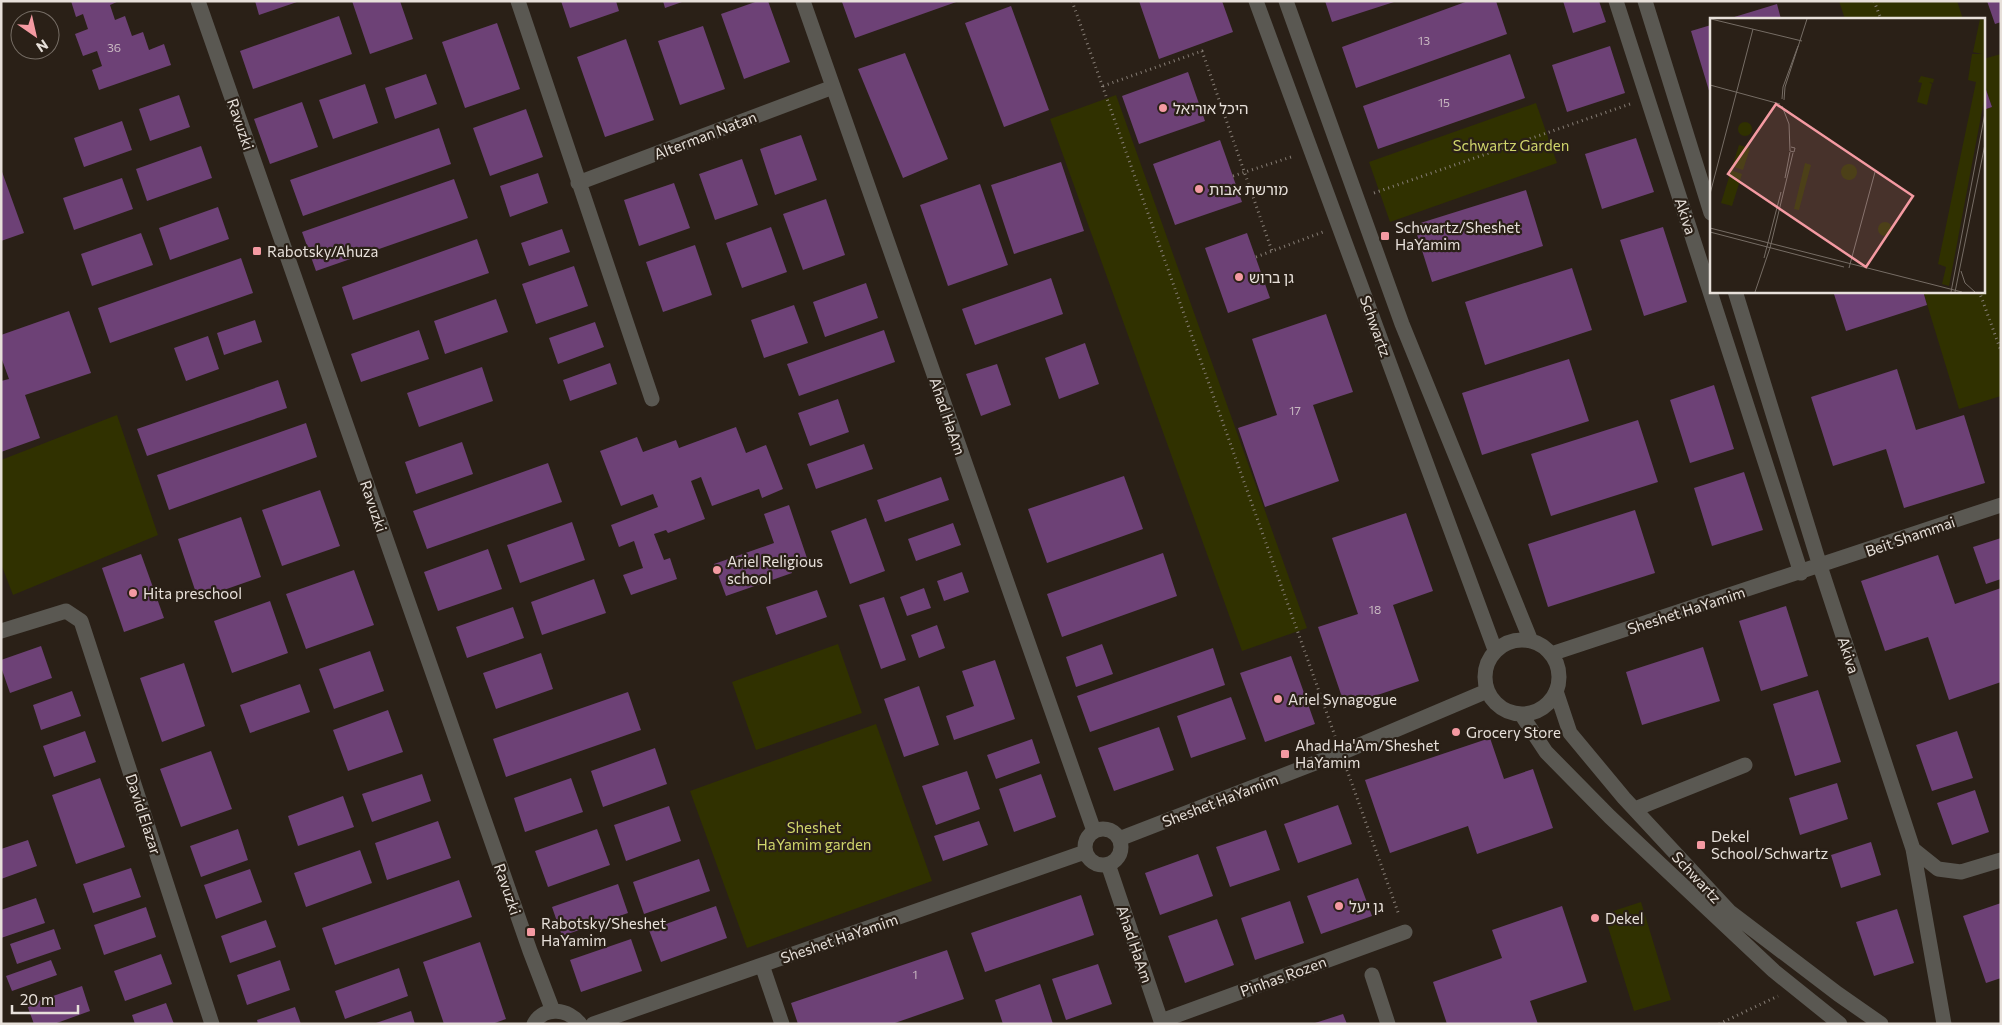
<svg xmlns="http://www.w3.org/2000/svg" width="2002" height="1025" font-family="Commissioner,'Noto Sans Hebrew',sans-serif">
  <style>
    .green { fill: #303100 }
    .building { fill: #6d4176 }
    .lines { fill: none; stroke-linecap: round; stroke-linejoin: round }
    .path { stroke: #867d75; stroke-width: 3; stroke-dasharray: 1 4; stroke-linecap: butt }
    .minor { stroke: #5a5852; stroke-width: 15 }
    .poi-dot { fill: #f49aa2; stroke: #2a2017; stroke-width: 2 }
    .labels { text-anchor: middle; dominant-baseline: central; stroke-width: 4.5; stroke-linejoin: round; paint-order: stroke }
    .number-label { font-size: 12px; fill: #c8b8c1 }
    .poi-label { font-size: 15px; fill: #e7e0da; stroke: #2a2017; text-anchor: start }
    .street-label { font-size: 15px; fill: #e7e0da; stroke: #2a2017 }
    .park-label { font-size: 15px; fill: #cfd46b; stroke: #2a2017 }
    .inset-road { fill: none; stroke: #766d65; stroke-width: 1 }
    .view { fill: #f49aa2; fill-opacity: 0.15; stroke: #f49aa2; stroke-width: 2.5 }
    .inset-edge { fill: none; stroke: #e7e0da; stroke-width: 2.5 }
  </style>
  <rect width="100%" height="100%" fill="#2a2017"/>
  <path class="green" d="M1839,1H1957L1963,19H1845Z
    M2001,54V396L1959,409L1923,291H1983V110L1992,107L1983,79V59Z
    M1116,95L1307,628L1242,651L1050,119Z
    M1536,103L1557,163L1390,222L1369,162Z
    M117,415L158,535L13,595L1,564V460Z
    M838,644L862,713L756,750L732,682Z
    M876,724L932,881L747,948L690,791Z
    M1641,902L1671,1000L1634,1011L1604,914Z"/>
  <path class="building" d="M71,1H119L110,5L115,20L125,16L132,36L143,32L149,50L164,44L171,65L99,90L92,70L102,66L97,51L83,56L75,34L88,29L83,14L76,17Z
    M255,1H297V2L259,15Z
    M352,1H400L413,39L370,54Z
    M561,1H616L619,11L570,28Z
    M663,1H682V2L665,8Z
    M758,1H768L790,62L744,79L721,14Z
    M959,1L855,38L842,2L843,1Z
    M1139,1H1222L1233,32L1159,59Z
    M1325,1H1394V2L1332,22Z
    M1468,1H1496L1507,34L1356,88L1342,47Z
    M1563,1H1599L1606,22L1573,33Z
    M1987,1H2001V22L1995,24Z
    M1777,4L1781,19H1731V18Z
    M1011,6L1049,110L1004,127L965,23Z
    M339,16L352,54L253,89L240,51Z
    M497,23L520,89L465,108L442,42Z
    M1711,25V93L1710,94L1691,31Z
    M703,26L725,89L680,105L658,41Z
    M626,39L654,120L605,137L577,57Z
    M1610,46L1625,93L1567,112L1552,65Z
    M905,53L948,159L903,178L858,69Z
    M1510,54L1525,98L1378,149L1363,106Z
    M1188,72L1205,121L1139,144L1122,96Z
    M426,74L437,104L395,119L385,88Z
    M1983,81L1992,107L1983,110Z
    M365,84L378,123L333,139L319,100Z
    M179,95L190,127L150,141L139,109Z
    M302,102L318,147L270,164L254,119Z
    M526,109L543,157L490,176L473,128Z
    M122,121L132,150L84,167L74,138Z
    M439,128L451,164L303,216L290,180Z
    M801,135L817,180L775,195L760,149Z
    M1636,138L1654,192L1602,209L1585,154Z
    M1220,140L1242,202L1175,225L1153,164Z
    M201,146L212,178L147,201L136,169Z
    M742,159L758,205L715,220L699,174Z
    M1061,162L1084,231L1014,254L991,185Z
    M1,169L24,233L1,241Z
    M538,173L548,203L510,217L500,186Z
    M122,178L133,209L74,230L63,198Z
    M454,179L468,218L316,271L302,232Z
    M674,183L690,228L639,246L624,200Z
    M980,184L1008,265L948,286L920,205Z
    M1526,190L1543,246L1432,282L1414,225Z
    M826,199L845,255L803,270L783,214Z
    M218,207L229,239L170,260L159,228Z
    M771,227L787,272L742,288L726,243Z
    M1663,227L1687,302L1644,316L1620,240Z
    M562,229L570,252L529,266L521,243Z
    M141,233L153,265L92,286L81,254Z
    M1247,233L1270,298L1228,313L1205,248Z
    M477,239L489,273L353,320L342,287Z
    M695,245L712,295L663,312L646,262Z
    M241,258L253,293L110,343L98,308Z
    M574,266L588,306L536,324L522,284Z
    M1572,268L1592,330L1485,365L1465,302Z
    M1051,278L1063,314L975,345L962,309Z
    M866,283L878,318L825,337L813,302Z
    M1833,291H1923L1927,305L1846,331Z
    M496,299L508,332L445,354L434,321Z
    M794,305L808,343L764,358L751,320Z
    M69,311L91,373L25,395L40,438L1,452V381L9,379L1,357V335Z
    M1326,314L1353,392L1313,405L1339,481L1265,507L1238,428L1277,415L1252,339Z
    M255,320L262,342L224,355L217,333Z
    M595,322L604,347L558,364L549,338Z
    M419,330L429,359L361,382L351,354Z
    M884,330L895,362L799,396L787,364Z
    M208,336L219,369L186,381L174,348Z
    M1085,343L1099,384L1059,399L1045,358Z
    M1569,359L1589,421L1482,455L1462,393Z
    M610,363L617,384L570,401L563,380Z
    M997,364L1011,405L981,416L966,374Z
    M482,367L493,401L419,427L407,393Z
    M1897,369L1916,430L1964,415L1985,483L1904,508L1886,449L1833,466L1811,397Z
    M278,380L287,408L147,456L137,429Z
    M1714,385L1734,449L1690,463L1670,400Z
    M838,399L849,432L810,446L798,413Z
    M1638,420L1658,482L1551,516L1531,454Z
    M306,423L317,457L169,510L157,475Z
    M736,427L746,453L766,445L783,489L762,498L759,489L712,506L701,477L691,481L705,519L668,533L666,530L654,534L664,560L670,558L677,579L631,595L623,575L643,568L634,541L619,547L611,525L658,507L653,494L621,506L600,451L637,437L643,452L676,440L679,448Z
    M462,442L473,474L416,494L405,462Z
    M864,444L873,469L816,489L807,464Z
    M548,463L562,502L427,549L413,511Z
    M1744,472L1763,530L1712,546L1694,488Z
    M1124,476L1143,529L1047,563L1028,509Z
    M941,477L949,500L885,522L877,500Z
    M320,490L340,546L282,566L262,510Z
    M789,505L808,561L790,567L792,573L726,596L714,564L774,543L764,514Z
    M1635,510L1655,573L1548,607L1528,544Z
    M1406,513L1433,591L1393,605L1419,681L1345,706L1318,627L1358,614L1332,538Z
    M241,517L261,577L198,599L178,539Z
    M866,518L885,571L850,584L831,531Z
    M572,522L585,560L520,583L507,545Z
    M953,523L961,545L916,561L908,539Z
    M2001,538V579L1986,584L1973,547Z
    M488,549L502,589L438,611L424,572Z
    M1163,553L1177,596L1062,637L1047,594Z
    M141,554L164,618L124,632L102,568Z
    M1938,555L1955,604L2001,588V682L1949,700L1928,637L1885,651L1861,581Z
    M354,570L374,625L306,649L286,594Z
    M962,572L969,592L944,601L937,581Z
    M594,579L606,613L542,635L531,602Z
    M924,588L931,608L907,616L900,597Z
    M817,590L827,617L776,635L766,607Z
    M884,597L906,660L881,669L859,605Z
    M270,601L288,653L232,673L214,621Z
    M1786,606L1808,676L1761,691L1739,621Z
    M513,607L524,638L467,658L456,627Z
    M937,625L945,648L919,658L911,635Z
    M1102,644L1113,674L1076,687L1066,657Z
    M41,646L52,678L10,693L1,667V660Z
    M1703,647L1720,701L1642,725L1626,672Z
    M1213,648L1225,685L1090,732L1077,696Z
    M370,651L384,691L334,709L319,669Z
    M541,653L553,689L496,709L483,673Z
    M1291,656L1315,724L1265,742L1240,673Z
    M995,660L1015,719L954,740L946,716L974,706L962,671Z
    M184,663L205,726L162,742L140,678Z
    M300,684L310,712L250,733L240,705Z
    M919,686L939,745L904,757L884,699Z
    M1818,690L1841,762L1795,776L1773,704Z
    M72,691L81,716L41,730L33,705Z
    M628,692L641,730L506,777L493,739Z
    M1231,697L1246,739L1191,758L1177,716Z
    M388,710L403,752L348,771L333,730Z
    M1159,727L1174,770L1114,791L1098,748Z
    M85,731L96,762L54,777L43,746Z
    M1957,731L1973,778L1932,791L1916,745Z
    M1490,738L1504,779L1533,769L1553,828L1477,854L1468,826L1390,853L1365,780Z
    M1032,739L1040,763L996,779L987,755Z
    M655,748L667,784L603,807L591,771Z
    M211,751L232,809L181,827L160,769Z
    M967,771L980,809L936,825L922,786Z
    M422,774L431,801L372,822L362,794Z
    M1041,774L1056,817L1014,832L999,789Z
    M100,778L125,847L76,864L52,795Z
    M571,778L583,812L525,832L514,798Z
    M1837,783L1848,819L1800,835L1789,798Z
    M1975,790L1989,832L1952,845L1937,803Z
    M343,796L354,827L298,846L288,816Z
    M1338,805L1352,844L1298,863L1284,824Z
    M669,806L681,841L626,861L614,825Z
    M438,821L451,858L387,880L375,843Z
    M979,821L988,845L943,861L934,836Z
    M238,829L248,860L201,877L190,846Z
    M597,829L610,865L548,887L535,851Z
    M1266,830L1280,870L1230,887L1216,847Z
    M28,840L37,866L1,879V849Z
    M1871,842L1881,875L1841,888L1831,855Z
    M360,850L372,883L306,907L294,873Z
    M1198,854L1213,896L1160,915L1145,873Z
    M699,859L710,891L644,914L633,882Z
    M131,868L141,897L93,913L83,884Z
    M250,869L262,902L216,919L204,885Z
    M1358,878L1372,916L1321,934L1307,896Z
    M459,880L472,917L335,965L322,928Z
    M618,884L628,913L562,936L552,907Z
    M1081,895L1094,935L985,972L971,933Z
    M36,898L45,923L1,938V910Z
    M1290,901L1304,943L1255,960L1241,918Z
    M2001,903V978L1986,983L1963,916Z
    M716,906L727,938L661,962L649,930Z
    M1562,906L1587,982L1530,1001L1538,1024H1447L1433,982L1502,958L1492,930Z
    M146,907L156,937L104,955L94,925Z
    M1897,909L1914,963L1874,976L1856,922Z
    M1217,919L1234,965L1185,983L1168,936Z
    M266,920L276,947L230,963L221,936Z
    M54,929L61,949L17,964L10,944Z
    M631,939L642,971L581,992L570,960Z
    M480,942L506,1019L492,1024H444L423,962Z
    M947,950L964,999L892,1024H798L791,1003Z
    M161,954L172,984L125,1001L114,971Z
    M51,960L57,975L12,991L6,976Z
    M280,960L290,990L247,1005L237,975Z
    M1098,964L1112,1004L1066,1020L1052,979Z
    M399,968L408,996L345,1019L335,991Z
    M1040,984L1053,1024H1003L995,1000Z
    M82,986L90,1011L54,1024H34L27,1005Z
    M166,1003L174,1024H135L132,1015Z
    M295,1007L301,1024H258L257,1020Z
    M411,1011L415,1024H376V1023Z
    M1343,1014L1347,1024H1315V1023Z"/>
  <g class="lines">
    <path class="path" d="M1072,1L1335,736
      M1874,1L1881,19
      M1103,86L1202,51L1272,251
      M1233,176L1294,156
      M1374,193L1630,104
      M1256,257L1323,232
      M1979,291L2001,351
      M1347,770L1399,915
      M1719,1024L1778,996"/>
    <path class="minor" d="M198,1L530,951L553,1011
      M518,1L652,399
      M803,1L1094,831
      M1256,1L1495,650
      M1286,1L1402,324L1531,641
      M1616,1L1801,573
      M1645,1L1711,213
      M578,183L833,87
      M1735,291L1820,566L1913,849L1944,1024
      M1,631L66,611L81,621L212,1024
      M1485 677a37 37 0 1 1 74 0a37 37 0 1 1-74 0Z
      M1551,654L2001,505
      M1556,691L1570,733L1624,798L1730,912L1838,994L1881,1024
      M1521,714L1546,752L1610,817L1774,971L1840,1024
      M1635,809L1745,765
      M1085 847a18 18 0 1 1 36 0a18 18 0 1 1-36 0Z
      M1119,839L1341,753L1487,691
      M1913,849L1938,869L1961,872L2001,860
      M1108,864L1162,1024
      M762,965L782,1024
      M1372,975L1388,1024
      M1161,1021L1405,932
      M534,1024C544,1005 569,1009 580,1024
      M593,1024L1085,852"/>
  </g>
  <g class="poi-dot">
    <circle cx="1163" cy="108" r="5"/>
    <circle cx="1199" cy="189" r="5"/>
    <rect x="1380" y="231" width="10" height="10" rx="2.5"/>
    <rect x="252" y="246" width="10" height="10" rx="2.5"/>
    <circle cx="1239" cy="277" r="5"/>
    <circle cx="717" cy="570" r="5"/>
    <circle cx="133" cy="593" r="5"/>
    <circle cx="1278" cy="699" r="5"/>
    <circle cx="1456" cy="732" r="5"/>
    <rect x="1280" y="749" width="10" height="10" rx="2.5"/>
    <rect x="1696" y="840" width="10" height="10" rx="2.5"/>
    <circle cx="1339" cy="906" r="5"/>
    <circle cx="1595" cy="918" r="5"/>
    <rect x="526" y="927" width="10" height="10" rx="2.5"/>
  </g>
  <g class="labels">
    <g class="number-label">
      <text x="1424" y="40">13</text>
      <text x="114" y="47">36</text>
      <text x="1444" y="102">15</text>
      <text x="1295" y="410">17</text>
      <text x="1375" y="609">18</text>
      <text x="915" y="974">1</text>
    </g>
    <g class="poi-label">
      <text x="1173" y="108">היכל אוריאל</text>
      <text x="1209" y="189">מורשת אבות</text>
      <text x="1395" y="227">Schwartz/Sheshet<tspan x="1395" dy="17">HaYamim</tspan></text>
      <text x="267" y="251">Rabotsky/Ahuza</text>
      <text x="1249" y="277">גן ברוש</text>
      <text x="727" y="561">Ariel Religious<tspan x="727" dy="17">school</tspan></text>
      <text x="143" y="593">Hita preschool</text>
      <text x="1288" y="699">Ariel Synagogue</text>
      <text x="1466" y="732">Grocery Store</text>
      <text x="1295" y="745">Ahad Ha'Am/Sheshet<tspan x="1295" dy="17">HaYamim</tspan></text>
      <text x="1711" y="836">Dekel<tspan x="1711" dy="17">School/Schwartz</tspan></text>
      <text x="1349" y="906">גן יעל</text>
      <text x="1605" y="918">Dekel</text>
      <text x="541" y="923">Rabotsky/Sheshet<tspan x="541" dy="17">HaYamim</tspan></text>
    </g>
    <g class="street-label">
      <text transform="translate(241 124) rotate(71)">Ravuzki</text>
      <text transform="translate(705 135) rotate(-21)">Alterman Natan</text>
      <text transform="translate(1686 216) rotate(72)">Akiva</text>
      <text transform="translate(1376 326) rotate(70)">Schwartz</text>
      <text transform="translate(948 416) rotate(71)">Ahad HaAm</text>
      <text transform="translate(374 506) rotate(71)">Ravuzki</text>
      <text transform="translate(1910 536) rotate(-19)">Beit Shammai</text>
      <text transform="translate(1686 610) rotate(-18)">Sheshet HaYamim</text>
      <text transform="translate(1849 655) rotate(72)">Akiva</text>
      <text transform="translate(1220 800) rotate(-21)">Sheshet HaYamim</text>
      <text transform="translate(144 814) rotate(72)">David Elazar</text>
      <text transform="translate(1697 877) rotate(47)">Schwartz</text>
      <text transform="translate(508 889) rotate(71)">Ravuzki</text>
      <text transform="translate(839 938) rotate(-19)">Sheshet HaYamim</text>
      <text transform="translate(1135 944) rotate(71)">Ahad HaAm</text>
      <text transform="translate(1283 976) rotate(-20)">Pinhas Rozen</text>
    </g>
    <g class="park-label">
      <text x="1511" y="145">Schwartz Garden</text>
      <text x="814" y="827">Sheshet<tspan x="814" dy="17">HaYamim garden</tspan></text>
    </g>
  </g>
  <g transform="translate(1710 18)">
    <rect width="275" height="275" fill="#2a2017"/>
    <path d="M270,1L275,2V77L239,268L232,266L236,249L228,246L266,64L258,62L262,36H272L263,34ZM211,58L224,61L223,65L219,64L222,66L217,87L207,84L212,65L208,64ZM28 111a7 7 0 1 1 14 0a7 7 0 1 1-14 0ZM29,127L40,130L33,152L24,149L23,153L32,156L22,188L11,185ZM95,145L101,147L89,192L84,191ZM131 154a8 8 0 1 1 16 0a8 8 0 1 1-16 0ZM168 211a7 7 0 1 1 14 0a7 7 0 1 1-14 0Z" fill="#303100"/>
    <path class="inset-road" d="M1,1L92,23M0,67L70,86M72,81L73,69L88,28M74,82L75,69L97,1M72,88L79,106L80,133L84,134L85,130L81,129M75,160L80,134M0,176L43,11M0,210L252,274M0,214L134,249M54,240L71,174M139,250L165,154M251,253L255,265L265,274M45,274L60,230L83,135M241,274L275,95M245,274L275,126"/>
    <path class="view" d="M66,86L203,178L156,249L18,156Z"/>
    <rect width="275" height="275" class="inset-edge"/>
  </g>
  <rect width="2002" height="1025" fill="none" stroke="#e7e0da" stroke-width="5"/>
  <g transform="translate(35 35) rotate(146)"><circle r="24" fill="#2a2017" stroke="#766d65"/>
  <path d="M0-4L9 19L0 12L-9 19Z" fill="#f49aa2"/>
  <text y="-8" font-size="14" font-weight="bold" text-anchor="middle" fill="#e7e0da">N</text>
  </g>
  <path d="M12 1005v8h66v-8" fill="none" stroke="#e7e0da" stroke-width="2.5"/>
  <text x="20" y="1005" font-size="15" fill="#e7e0da" stroke="#2a2017" stroke-width="4" paint-order="stroke">20 m</text>
</svg>
